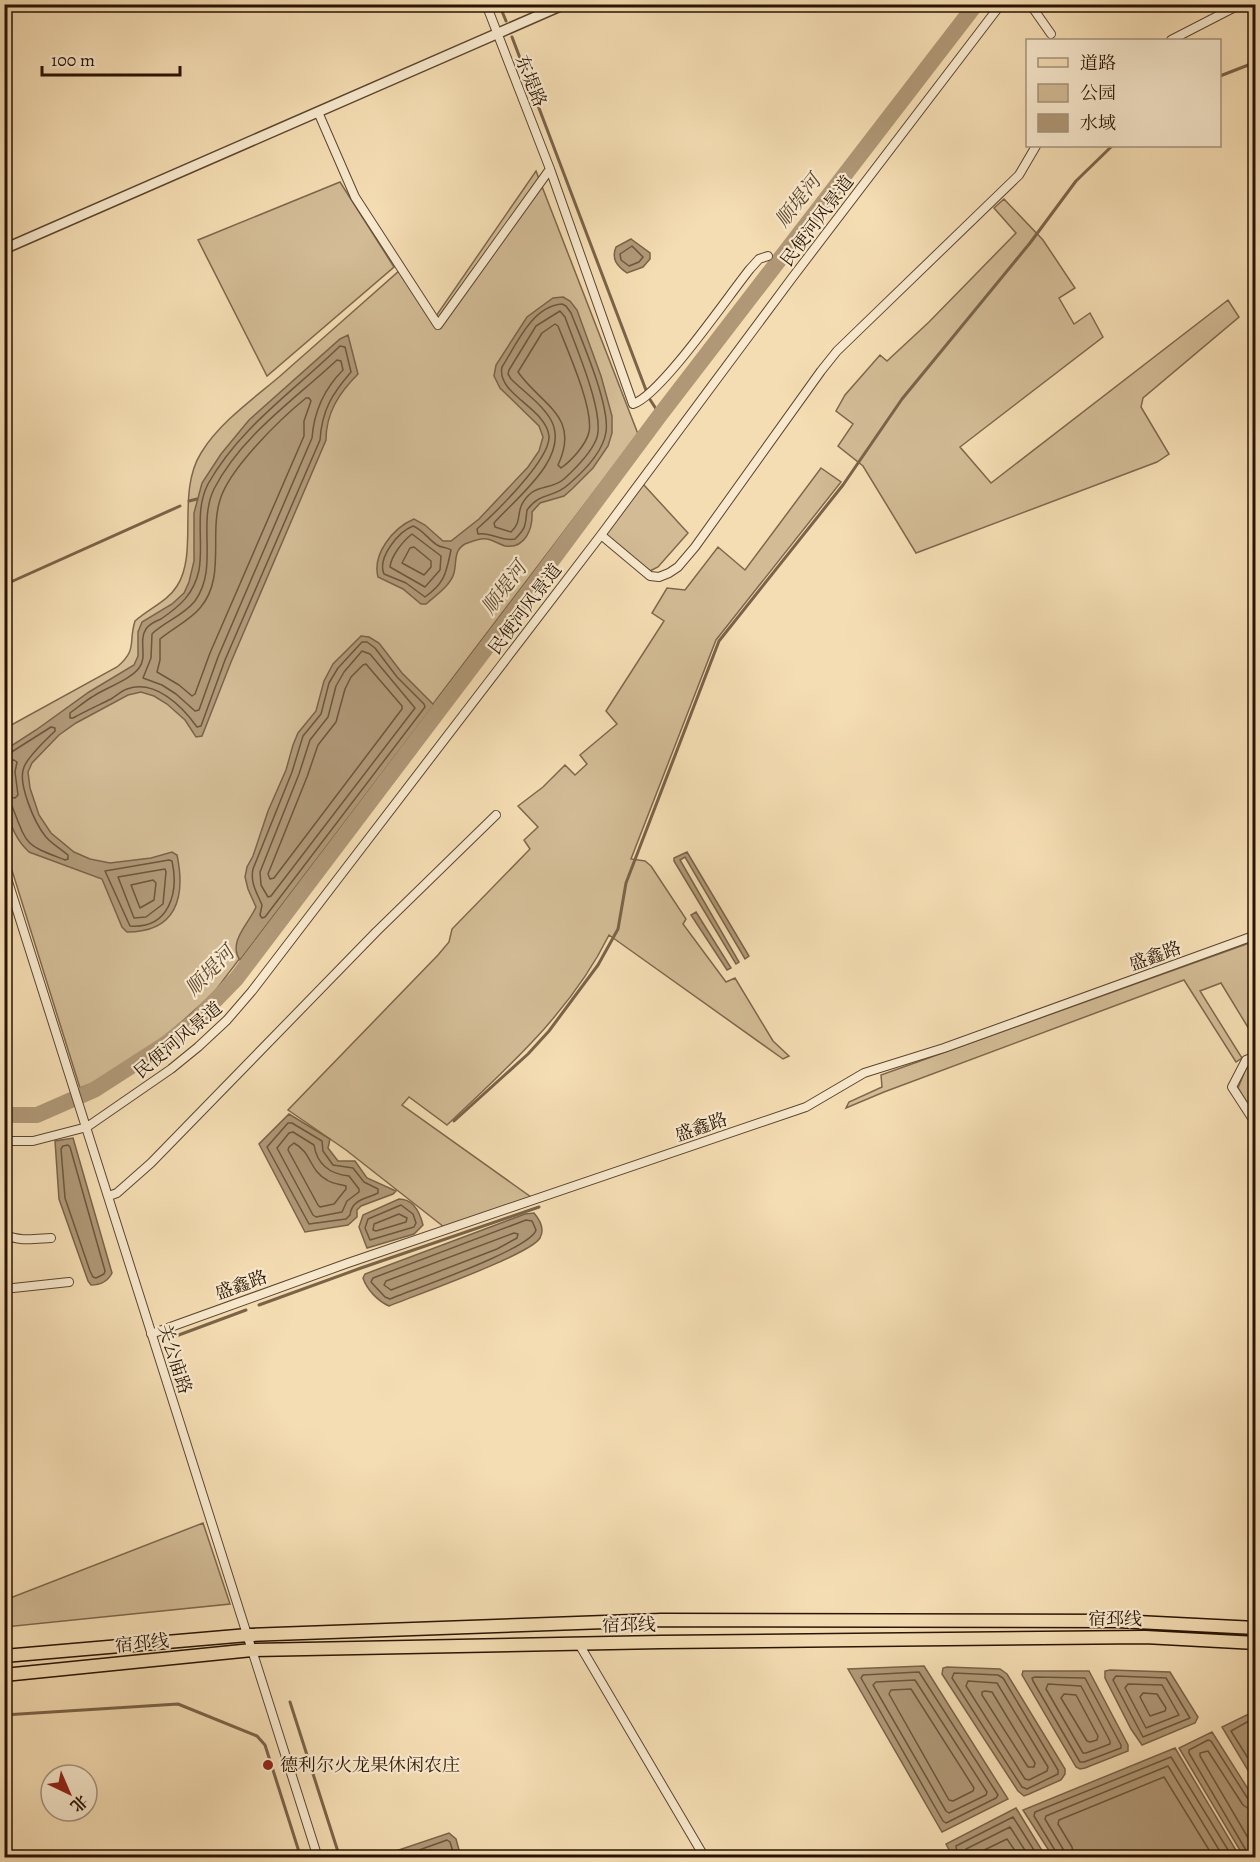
<svg xmlns="http://www.w3.org/2000/svg" width="1260" height="1862" font-family="Alegreya,'Noto Serif SC',serif">
  <style>
    .green { fill: #d2bb95; stroke: #7e674c; stroke-width: 1.5 }
    .water { fill: #b09877; stroke: #7a6348; stroke-width: 1.5 }
    .lines { fill: none; stroke-linecap: round; stroke-linejoin: round }
    .shore { stroke: #6c563c; stroke-width: 1.5 }
    .stream { stroke: #7a6348; stroke-width: 3 }
    .river { stroke: #b09877; stroke-width: 16 }
    .minor-casing { stroke: #5c462e; stroke-width: 10 }
    .tertiary-casing { stroke: #5c462e; stroke-width: 12 }
    .primary-casing { stroke: #291302; stroke-width: 15 }
    .minor { stroke: #f8e9ce; stroke-width: 8 }
    .tertiary { stroke: #f8e9ce; stroke-width: 9 }
    .primary { stroke: #f5ddb3; stroke-width: 12 }
    .poi-dot { fill: #8f2418; stroke: #f8e9ce; stroke-width: 2 }
    .labels { text-anchor: middle; dominant-baseline: central; stroke-width: 4.5; stroke-linejoin: round; paint-order: stroke }
    .street-label { font-size: 18px; fill: #291302; stroke: #f8e9ce }
    .poi-label { font-size: 18px; fill: #291302; stroke: #f8e9ce; text-anchor: start }
    .water-label { font-size: 20px; font-style: italic; fill: #5f4831; stroke: #f8e9ce }
  </style>
  <rect width="100%" height="100%" fill="#f5ddb3"/>
  <filter id="stains"><feTurbulence type="fractalNoise" baseFrequency=".00333" numOctaves="4"/><feColorMatrix values="0 0 0 0 .2 0 0 0 0 .09 0 0 0 0 .02 0 0 0 .5 -.17"/></filter>
  <radialGradient id="worn" r=".72"><stop offset=".6" stop-color="#630" stop-opacity="0"/><stop offset="1" stop-color="#630" stop-opacity=".3"/></radialGradient>
  <path class="green" d="M536,171L638,434L215,991C179,1026 128,1071 80,1088L5,848L4,729L117,667C138,649 128,643 135,621C148,609 168,601 177,586C199,552 176,493 201,453C219,423 253,399 279,377C319,342 359,306 399,271L432,322Z
    M340,182L394,267L267,376L198,240Z
    M1004,199L1043,240L1075,288L1059,298L1074,324L1090,313L1103,337L960,447L991,483L1228,300L1239,317L1143,398L1141,407L1169,454L1157,462L916,553L863,466L838,446L853,424L836,411L845,395L880,355L887,361L929,322L1016,233L994,208Z
    M821,468L841,482L716,640L631,859L645,861L651,866L686,919L683,924L726,982L735,978L773,1041L789,1056L783,1059L609,935C571,1012 508,1067 447,1125L409,1097L402,1105L531,1197L444,1227L346,1150L288,1110L438,955L449,942L452,929L530,849L524,840L538,827L518,806L543,787L565,765L575,775L587,764L580,755L617,724L606,711L664,621L652,613L667,588L685,590L718,547L745,570Z
    M643,484L688,533L658,567L650,571L605,534Z
    M1255,941V1039L1221,983L1200,991L1242,1058L1236,1062L1184,980L884,1092L846,1108L849,1102L882,1087L881,1075Z
    M1247,1066L1255,1080V1116L1238,1088Z
    M203,1523L230,1604L5,1627V1600Z"/>
  <path class="water" d="M631,239L650,253V259L643,267L627,273C617,266 611,259 616,247Z
    M563,297L570,301L577,310L601,376L612,416V433L608,446L593,468L572,489L564,496L540,503L532,512C533,529 525,549 505,546C499,544 493,540 487,539C482,538 470,542 465,544C453,551 457,562 454,573C451,585 435,596 426,604H421L403,589L378,577C372,554 393,528 414,519L425,525L443,541H451L479,519L528,467L539,451L543,437L539,426L500,388L494,376L496,365L527,317L553,298Z
    M348,335L358,374C339,393 326,413 326,440L231,662L202,736L196,737L185,720L167,704L154,696L141,692L128,695L76,723L59,735L32,763L28,772L30,788L39,815L51,833L74,852L90,859L110,863L151,858L172,852L177,855C186,898 176,932 127,932L122,927L102,879L29,852C1,826 4,785 5,750L36,730L89,692L134,665L138,656V632L142,622L172,604L184,593L189,582L194,561V513L202,483L221,454L249,420L340,339Z
    M361,636L369,637L379,643L402,673L434,705L240,960C227,942 250,922 256,907L248,889L245,877L247,867L253,856L268,811L286,770L293,745L298,733L316,711L324,681L333,664Z
    M687,852L749,956L745,959L685,857L680,860L739,962L736,964L674,861V858Z
    M696,912L731,968L727,970L691,915Z
    M289,1114L330,1139L328,1148L338,1161H355L367,1178L396,1191L393,1194L361,1206L357,1210V1217L348,1225L305,1232L259,1144Z
    M73,1138L112,1273C108,1281 100,1285 91,1285L88,1281L59,1199L55,1141Z
    M399,1199C414,1199 420,1213 423,1225L414,1234L367,1248L359,1227L363,1215Z
    M534,1213C540,1220 545,1229 540,1238C530,1255 413,1296 389,1306C378,1301 367,1290 363,1278L365,1274L525,1214Z
    M924,1666L1008,1799L942,1832L848,1669Z
    M947,1667L1000,1669L1007,1674L1065,1769V1774L1061,1780L1029,1794L1024,1796L1018,1791L942,1674L943,1668Z
    M1110,1670L1170,1672L1198,1717L1195,1723L1142,1745L1131,1729L1105,1678V1671Z
    M1023,1671H1089L1128,1745V1751L1085,1768L1080,1769L1076,1767L1022,1675Z
    M1255,1711V1782L1222,1727Z
    M1212,1732L1255,1800V1857H1244L1179,1748Z
    M1175,1748L1240,1857H1053L1023,1810Z
    M1016,1808L1046,1857H953L946,1844Z
    M449,1833L456,1839L461,1857H378Z"/>
  <g class="lines">
    <path class="shore" d="M632,246L643,257L639,262L629,266L621,260L620,254Z
      M562,304L566,306L571,313C582,341 610,405 606,432C603,452 583,472 569,484C553,499 541,491 527,510C525,525 527,527 515,539C502,542 492,532 478,534L477,529C494,514 551,459 549,436C546,408 496,394 502,367C516,345 532,306 562,304Z
      M560,311L565,317C574,343 607,416 596,440C590,454 576,468 564,479C554,488 540,486 531,493C512,510 525,519 511,532L495,527L494,523C516,498 571,457 551,420C542,404 524,392 511,379L508,374L509,370L536,326Z
      M555,324L558,326C567,349 594,409 589,432C586,445 571,461 561,468L558,465C581,416 541,405 518,372L542,333Z
      M340,346L345,347L351,372C332,394 322,410 320,440L225,660L201,726L197,727C182,706 155,679 127,689C121,691 116,696 111,699C99,705 86,711 73,718H70V713C77,708 84,702 92,697C105,688 130,680 139,668C148,657 138,641 146,629C149,624 156,621 161,619C180,606 194,594 199,570C204,542 194,511 208,484C240,427 294,391 340,346Z
      M337,360L341,361L343,370C324,389 314,411 312,438L218,657L199,710L195,711L176,694L162,685L143,678L151,658L152,634C164,622 183,616 195,601C219,568 197,524 214,489C242,435 294,400 337,360Z
      M306,398H309L311,401L304,421V436L210,653L195,694L192,696L179,685L157,672L160,660V639C173,628 189,621 200,608C226,578 209,535 220,500C229,469 280,419 306,398Z
      M413,526C423,530 428,539 437,545C442,548 447,547 451,550C446,572 446,582 425,597L406,583L384,574C377,558 398,532 413,526Z
      M412,534L441,556L440,570L425,587L390,567C391,556 403,541 412,534Z
      M414,547L431,561V567L424,575L402,563L410,548Z
      M362,642H367L375,648L397,677L424,704L425,707L265,917L262,918L260,915L262,905C257,893 250,883 253,869L292,772L303,736L321,714L329,683L338,668Z
      M362,651L370,654L415,708L271,896L268,897L261,885L260,872L299,774L310,740L328,717L336,686L344,672Z
      M366,664L402,706V709L274,878L270,879L268,874L307,777L318,745L336,722L345,689L351,677L363,665Z
      M4,754L10,753L51,727L55,728V731C45,741 29,755 24,767C17,783 35,824 46,837C52,844 61,849 68,855V859L65,860C24,844 28,847 12,806L4,803
      M4,761L14,760L17,762L15,772L18,795L15,798L4,796
      M169,860L172,861C179,893 169,929 130,926L105,871Z
      M165,869L166,872L163,904L146,917L134,918L118,877Z
      M153,880L156,883L154,900L140,908L131,885Z
      M288,1123H292L322,1141L323,1151L333,1165L353,1168L364,1182L378,1189V1193C366,1199 352,1199 350,1215L346,1219L309,1224L267,1147Z
      M293,1132L314,1145C317,1164 330,1174 349,1176L359,1189V1192L347,1201L342,1212L316,1217L313,1215L277,1148L289,1133Z
      M294,1143C312,1153 309,1170 327,1180C332,1184 340,1184 346,1186V1189L334,1204L320,1207L318,1205L288,1150L289,1147Z
      M68,1145L70,1147L105,1271L104,1274L96,1278L93,1277L90,1271L65,1198L61,1149L63,1146Z
      M401,1205L413,1214L416,1223L414,1227L370,1240L365,1228L368,1219Z
      M399,1214L407,1218L406,1222L376,1231L373,1230L374,1224Z
      M526,1220L532,1221L536,1230C531,1249 414,1289 390,1299L385,1297L371,1282L373,1278Z
      M514,1233L518,1234L517,1238L497,1249L391,1290L384,1285L386,1281Z
      M919,1672L998,1795L996,1798L946,1823L943,1821L861,1678L863,1675Z
      M954,1673L998,1675L1003,1678L1058,1770V1774L1027,1789L1022,1787L952,1678Z
      M1116,1676L1166,1678L1190,1718L1143,1737L1113,1680Z
      M1035,1677L1085,1678L1121,1745V1748L1084,1762H1080L1033,1681L1032,1678Z
      M915,1680L987,1792L986,1795L949,1813L946,1811L873,1685L876,1682Z
      M968,1681L997,1683L1048,1767L1047,1771L1029,1780L1025,1779L966,1686Z
      M1048,1684L1081,1686L1110,1741V1744L1086,1753H1083L1046,1689Z
      M1128,1684L1162,1685L1179,1715L1146,1728L1125,1688Z
      M911,1689L974,1788L973,1791L953,1801L949,1800L889,1694L891,1690Z
      M985,1691L992,1692L1035,1763L1034,1767H1028L982,1695V1692Z
      M1143,1693L1157,1694L1166,1708L1165,1711L1150,1716L1140,1697Z
      M1064,1694L1076,1695L1098,1736L1097,1740L1090,1742L1087,1741L1061,1698Z
      M1256,1717L1231,1731L1256,1771
      M397,1858L447,1840L450,1842L455,1858
      M958,1858L956,1846L1013,1817L1039,1858
      M965,1858L966,1849L1010,1827L1030,1858
      M974,1858L976,1854L1007,1839L1020,1858
      M1057,1858L1056,1852L1034,1816L1035,1812L1171,1757L1233,1858
      M1065,1858L1063,1849L1045,1819L1046,1816L1168,1766L1224,1858
      M1074,1858L1072,1847L1058,1824L1059,1820L1164,1777L1214,1858
      M1248,1858L1247,1852L1189,1753V1750L1208,1740L1211,1741L1248,1799L1256,1802
      M1255,1858L1254,1848L1200,1756V1753L1208,1751L1243,1805L1249,1809L1256,1810"/>
    <path class="stream" d="M499,4L506,21
      M512,37L649,398L660,415
      M1220,76L1256,62
      M189,501L197,499
      M4,585L180,506
      M454,1121L528,1054L549,1031L598,965L618,929L626,883L719,641L843,485L902,399L1030,243L1076,181L1112,146
      M259,1305L361,1268L539,1207
      M168,1339L246,1310
      M290,1702L340,1858
      M4,1715L178,1704L257,1736L265,1745L301,1858"/>
    <path class="river" d="M4,1115H37L94,1090L167,1043L196,1020L236,979L530,590L660,415L976,4"/>
    <g class="minor-casing">
      <path id="minor" d="M486,4L550,169L633,404C661,395 728,296 750,269L759,259L768,256
        M1030,4L1051,34
        M1171,40L1241,4
        M318,112L355,197L438,325L550,169
        M601,535L650,576L659,577L669,573L678,567L695,547L821,371L837,351L1019,175L1036,146
        M4,869L318,1858
        M1256,1056L1246,1060L1232,1087L1256,1124
        M4,1141H33L87,1127L171,1069L198,1047L227,1020L252,991L601,535L792,278L1001,4
        M109,1196L117,1193L151,1163L377,931L496,815
        M4,1234C19,1242 34,1239 51,1238
        M4,1289L69,1282
        M151,1334L348,1263L806,1107L864,1073L944,1048L1256,935
        M579,1644L705,1858"/>
    </g>
    <g class="tertiary-casing">
      <path id="tertiary" d="M4,249L565,4"/>
    </g>
    <g class="primary-casing">
      <path id="primary" d="M4,1656L248,1635L661,1620L1117,1621L1256,1628
        M4,1675L252,1650L661,1642L1145,1637L1256,1643"/>
    </g>
    <use href="#minor" class="minor"/>
    <use href="#tertiary" class="tertiary"/>
    <use href="#primary" class="primary"/>
  </g>
  <circle class="poi-dot" cx="268" cy="1765" r="6"/>
  <g class="labels">
    <g class="street-label">
      <text transform="translate(531 81) rotate(68)">东堤路</text>
      <text transform="translate(817 221) rotate(-53)">民便河风景道</text>
      <text transform="translate(525 609) rotate(-53)">民便河风景道</text>
      <text transform="translate(1155 956) rotate(-20)">盛鑫路</text>
      <text transform="translate(178 1040) rotate(-40)">民便河风景道</text>
      <text transform="translate(701 1127) rotate(-19)">盛鑫路</text>
      <text transform="translate(241 1285) rotate(-20)">盛鑫路</text>
      <text transform="translate(175 1359) rotate(72)">关公庙路</text>
      <text x="1115" y="1619">宿邳线</text>
      <text transform="translate(629 1625) rotate(-1)">宿邳线</text>
      <text transform="translate(142 1643) rotate(-6)">宿邳线</text>
    </g>
    <g class="poi-label">
      <text x="280" y="1765">德利尔火龙果休闲农庄</text>
    </g>
    <g class="water-label">
      <text transform="translate(798 201) rotate(-52)">顺堤河</text>
      <text transform="translate(504 588) rotate(-53)">顺堤河</text>
      <text transform="translate(210 971) rotate(-46)">顺堤河</text>
    </g>
  </g>
  <rect width="1260" height="1862" fill="none" stroke="#f5ddb3" stroke-width="24"/>
  <rect x="6" y="6" width="1248" height="1850" fill="none" stroke="#291302" stroke-width="3"/>
  <rect x="12" y="12" width="1236" height="1838" fill="none" stroke="#291302" stroke-width="1.5"/>
  <rect x="1026" y="39" width="195" height="108" fill="#f8e9ce" stroke="#a5937c" stroke-width="1.5"/>
  <rect x="1038" y="58" width="30" height="9" fill="#f5ddb3" stroke="#a5937c" stroke-width="1.5"/>
  <text x="1080" y="69" font-size="18" fill="#291302">道路</text>
  <rect x="1038" y="84" width="30" height="18" fill="#d2bb95" stroke="#a5937c" stroke-width="1.5"/>
  <text x="1080" y="99" font-size="18" fill="#291302">公园</text>
  <rect x="1038" y="114" width="30" height="18" fill="#b09877" stroke="#a5937c" stroke-width="1.5"/>
  <text x="1080" y="129" font-size="18" fill="#291302">水域</text>
  <g transform="translate(69 1793) rotate(136)"><circle r="28" fill="#f8e9ce" stroke="#a5937c" stroke-width="1.5"/>
  <path d="M0-4.5L10 22L0 15L-10 22Z" fill="#8f2418"/>
  <text y="-9" font-size="16" font-weight="bold" text-anchor="middle" fill="#291302">北</text>
  </g>
  <path d="M42 66v9h138v-9" fill="none" stroke="#291302" stroke-width="3"/>
  <text x="51" y="66" font-size="18" fill="#291302" stroke="#f8e9ce" stroke-width="4.5" paint-order="stroke">100 m</text>
  <rect width="100%" height="100%" filter="url(#stains)"/>
  <rect width="100%" height="100%" fill="url(#worn)"/>
</svg>
